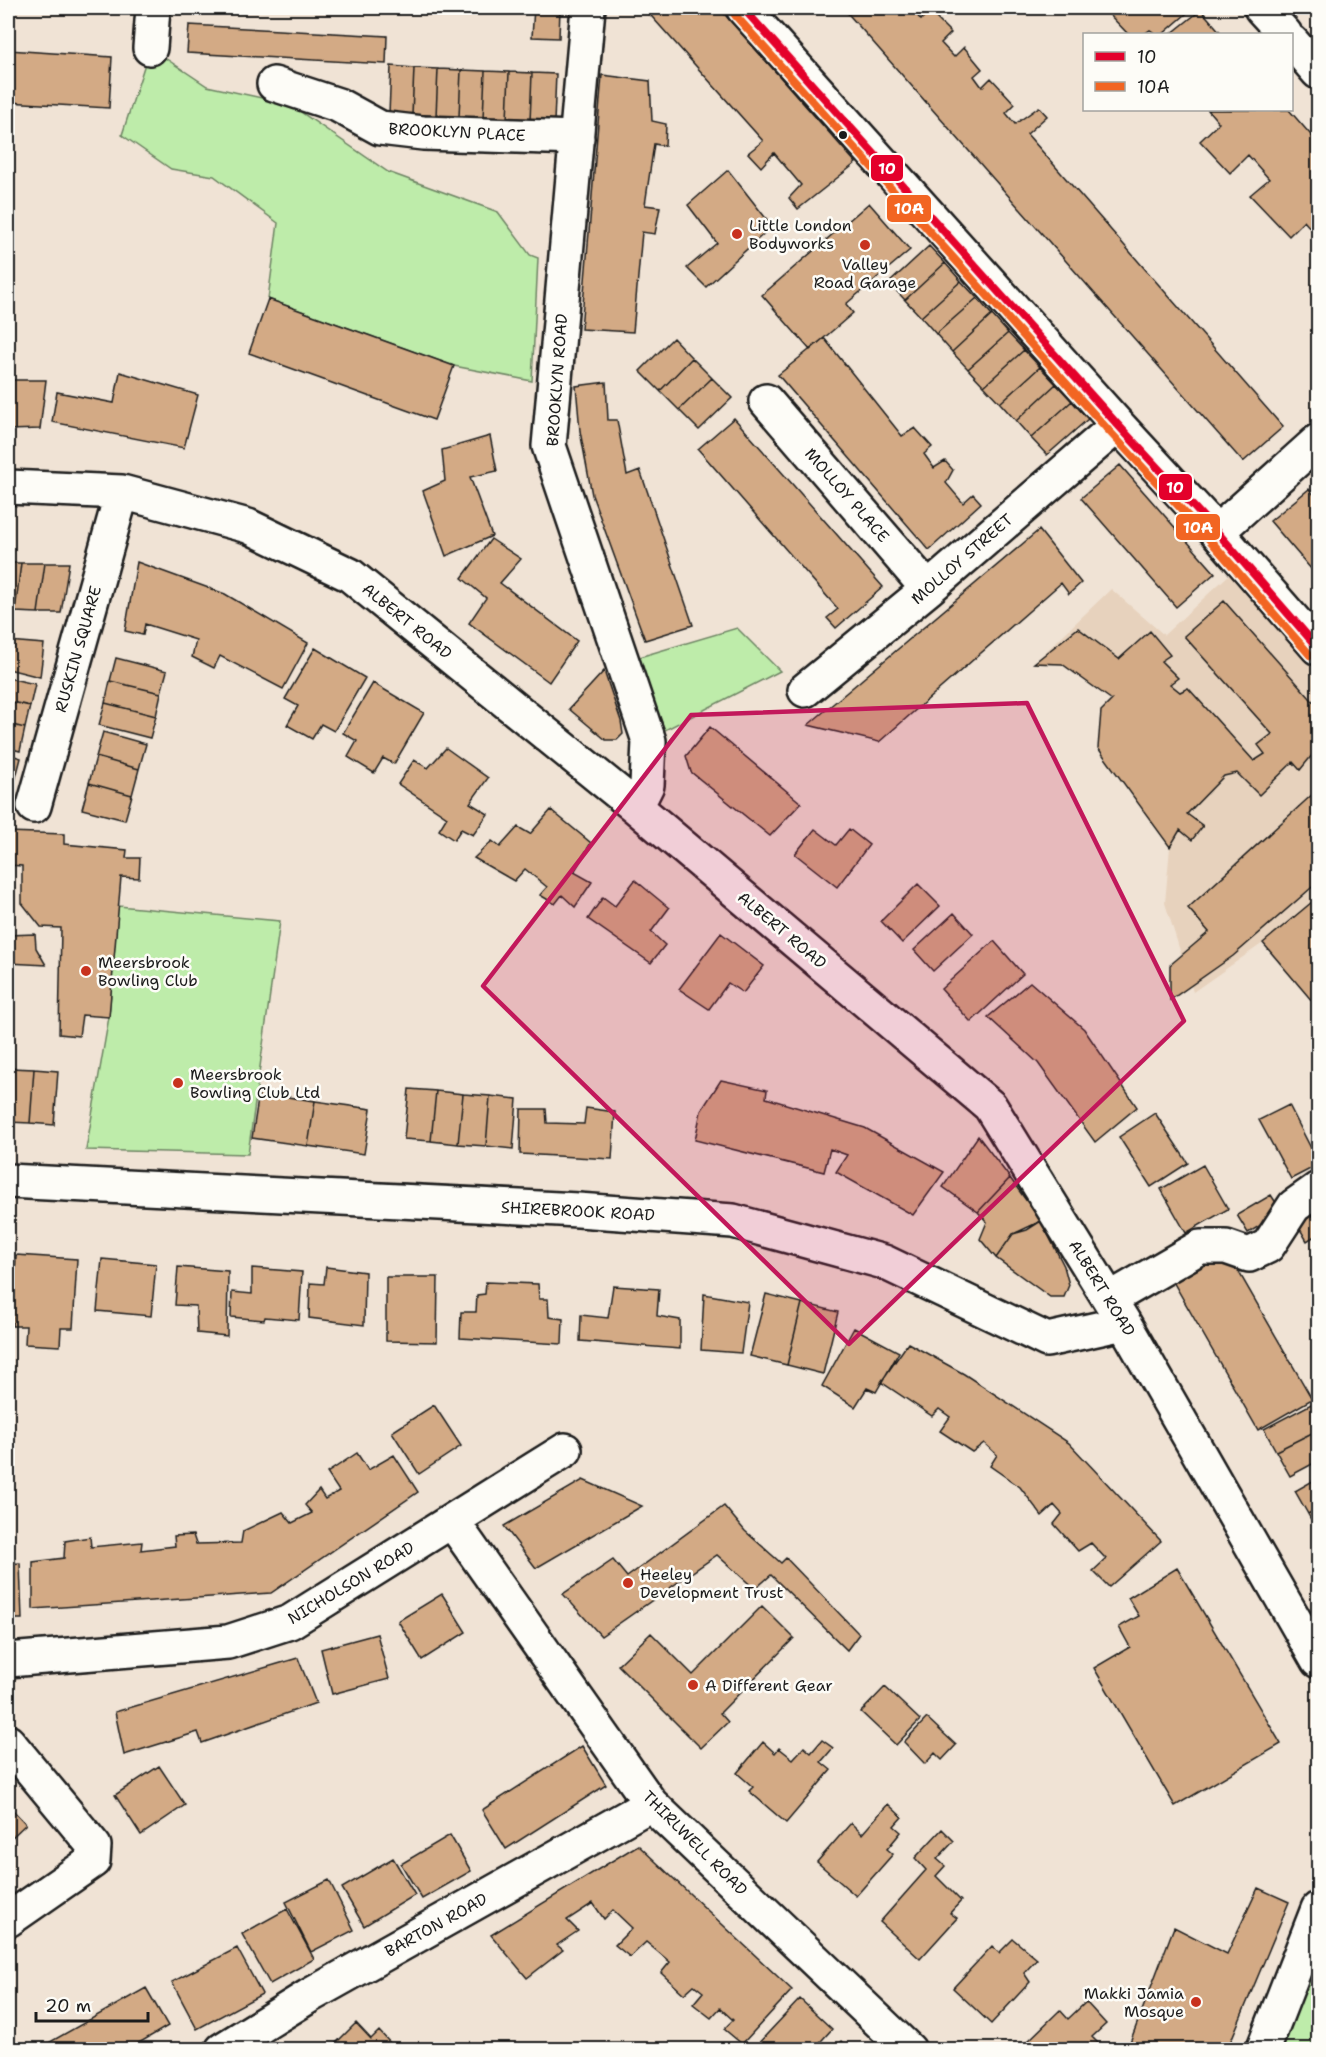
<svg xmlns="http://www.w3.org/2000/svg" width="1326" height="2057" font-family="'Shantell Sans',sans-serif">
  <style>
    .built { fill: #e7d2bd }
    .green { fill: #beecaa; stroke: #6d8463; stroke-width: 1.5 }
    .building { fill: #d3aa85; stroke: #1c1c1c; stroke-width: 1.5 }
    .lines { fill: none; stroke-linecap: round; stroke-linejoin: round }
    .minor-casing { stroke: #1c1c1c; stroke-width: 38 }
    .minor { stroke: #fdfcf7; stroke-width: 33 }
    .bus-1-casing { stroke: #fdfcf7; stroke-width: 12 }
    .bus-2-casing { stroke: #fdfcf7; stroke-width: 12 }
    .bus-1 { stroke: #e4002b; stroke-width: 8 }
    .bus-2 { stroke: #f26522; stroke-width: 8 }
    .marked { fill: #c2185b; fill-opacity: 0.2; stroke: #c2185b; stroke-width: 4.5; stroke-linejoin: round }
    .bus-dot { fill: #1c1c1c; stroke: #fdfcf7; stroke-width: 2 }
    .poi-dot { fill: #c8321e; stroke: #fdfcf7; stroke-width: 2 }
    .labels { text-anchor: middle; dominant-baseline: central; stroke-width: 5; stroke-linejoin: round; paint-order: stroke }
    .street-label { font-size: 16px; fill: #1c1c1c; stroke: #fdfcf7 }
    .poi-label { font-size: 16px; fill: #1c1c1c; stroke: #fdfcf7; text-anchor: start }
    .line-badge { stroke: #fdfcf7; stroke-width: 2 }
    .badge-label { font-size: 16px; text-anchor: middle; font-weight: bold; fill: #fff }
  </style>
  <rect width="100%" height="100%" fill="#f0e3d5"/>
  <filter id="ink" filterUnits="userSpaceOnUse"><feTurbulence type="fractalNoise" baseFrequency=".0167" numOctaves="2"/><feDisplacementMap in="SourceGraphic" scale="12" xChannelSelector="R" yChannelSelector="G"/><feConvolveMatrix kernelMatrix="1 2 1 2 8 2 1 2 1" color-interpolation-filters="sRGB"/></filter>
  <g filter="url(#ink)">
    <path class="built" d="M1232,572L1318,666V1008L1263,943L1193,992L1165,903L1170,847L1098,748L1101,711L1112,700L1062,664L1034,663L1111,589L1164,635Z"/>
    <path class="green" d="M150,48L207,86L289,104L388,172L498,212L530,255L538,258L532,381L454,366L268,299L278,223L214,176L171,169L122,135Z
      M737,628L780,671L665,730L636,658Z
      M118,906L280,921L248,1154L86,1150L109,1017Z
      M1318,1950V2049L1279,2050Z"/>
    <path class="building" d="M534,8H560L559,38L532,37Z
      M644,8H719L856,163L798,209L789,198L801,185L774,153L761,167L748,153L763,141Z
      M843,8H911L921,20L929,11L951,33L941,43L954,57L964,47L982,69L974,76L982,87L991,78L1015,104L1006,113L1015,124L1039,107L1047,116L1027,134L1283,427L1243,462Z
      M1112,8H1193L1163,34H1156L1150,30L1144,34H1128L1107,12Z
      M1201,10L1222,34H1171Z
      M189,25L387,36L386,64L187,53Z
      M8,50L112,57L109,108L8,102Z
      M391,66L414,68L412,115L389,114Z
      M414,68L438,69L436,116L412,115Z
      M438,69L461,70L459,117L436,116Z
      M461,70L485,71L483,119L459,117Z
      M485,71L509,72L507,120L483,119Z
      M509,72L532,73L530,121L507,120Z
      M532,73L556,74L554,122L530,121Z
      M602,75L650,81L652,121L666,124L665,146L654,144L645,205L660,207L655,234L642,232L633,332L581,329Z
      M1208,110H1289L1318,143V237L1304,221L1289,236L1250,195L1269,179L1248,155L1230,173L1200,141L1219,123Z
      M728,170L772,226L706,287L687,268L717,243L688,205Z
      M869,203L910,250L846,304L853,313L810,350L762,295Z
      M929,246L945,263L905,300L889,283Z
      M945,263L961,281L921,317L905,300Z
      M961,281L977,298L936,334L921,317Z
      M977,298L992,315L952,352L936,334Z
      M268,299L454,366L434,420L249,353Z
      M992,315L1008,333L968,369L952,352Z
      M1008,333L1024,350L984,386L968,369Z
      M673,338L692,358L660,391L640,371Z
      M824,338L902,436L915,428L932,447L924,454L934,468L945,461L953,470L946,483L963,503L973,494L981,503L929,550L778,375Z
      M1024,350L1040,367L1000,403L984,386Z
      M692,358L712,378L679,410L660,391Z
      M8,367H14L12,380H46L40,429L8,430Z
      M1040,367L1056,384L1016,421L1000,403Z
      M120,372L198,395L184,448L52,422L57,392L114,403Z
      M712,378L732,398L699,430L679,410Z
      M606,382L608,420H617L627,475L640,470L693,625L645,640L592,495L580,431L576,386Z
      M1056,384L1072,401L1031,438L1016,421Z
      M1072,401L1088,419L1047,455L1031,438Z
      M734,418L883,587L836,628L827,618L838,609L698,449Z
      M490,436L497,471L470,477L492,536L446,556L423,491L445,481L442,450Z
      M1120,465L1215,573L1176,607L1081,498Z
      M1309,489L1318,499V577L1270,521Z
      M1039,530L1081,583L1069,594L1061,583L879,742L808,725Z
      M491,539L521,559L500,583L577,641L549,682L469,623L486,598L462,578Z
      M137,562L225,594L308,643L283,689L220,656L214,668L192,657L196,640L145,624L143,635L125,631Z
      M8,563H21L15,612H8Z
      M21,563H45L38,613L15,612Z
      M45,563H69L61,613H38Z
      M1224,601L1318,707V748L1300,770L1293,762L1259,795L1237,773L1224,776L1187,814L1203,826L1192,840L1180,830L1170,847L1098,748L1101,711L1112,700L1062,664L1034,663L1078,628L1119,659L1150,631L1170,655L1161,661L1178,678L1170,684L1180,692L1188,688L1254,761L1265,754L1258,745L1272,734L1184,636Z
      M8,641L44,644L40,677L8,669Z
      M315,648L365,678L334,731L321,724L312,739L287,725L298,706L285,699Z
      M116,658L167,671L161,693L110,681Z
      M604,671L621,721L623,734L617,740H606L569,709Z
      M8,678L35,684L30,706L8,701Z
      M110,681L161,693L156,716L105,703Z
      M373,683L424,713L394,764L383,758L374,773L348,757L357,741L343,733Z
      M8,701L30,706L25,728L8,724Z
      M105,703L156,716L150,738L99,725Z
      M8,724L25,728L20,751L8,748Z
      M710,727L801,803L770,836L691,772L686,756Z
      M103,732L146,744L139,769L96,757Z
      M446,748L488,778L470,803L488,814L473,835L461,829L454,840L439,830L447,817L398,784L414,760L428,768Z
      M8,754L21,758L16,777L8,775Z
      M96,757L139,769L132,795L89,783Z
      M8,775L16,777L11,796H8Z
      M89,783L132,795L125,820L82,809Z
      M1315,792L1318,796V882L1233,956L1170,1000V965L1209,932L1188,908Z
      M551,810L591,843L574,872L592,882L575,907L562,895L555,904L540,895L547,887L525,869L514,881L474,858L492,841L500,847L518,827L530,834Z
      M815,829L836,845L849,829L869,845L837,887L795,854Z
      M8,832L64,834V844L127,850L126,858H140L139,878L121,877L109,1017L82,1015L79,1036L59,1034L61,928L41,927L22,903V866L8,865Z
      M635,880L669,908L651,932L665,945L651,963L588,919L603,897L615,906Z
      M918,884L940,906L902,943L881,921Z
      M1318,897V1008L1263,943Z
      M954,913L973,934L933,971L914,950Z
      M721,933L764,966L743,993L728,983L709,1009L679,989Z
      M35,934L36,948L46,965L8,963V935Z
      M994,941L1023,974L971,1022L941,989Z
      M1030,982L1084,1029L1137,1107L1095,1142L1038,1063L988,1017Z
      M8,1067L10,1068L8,1112Z
      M10,1068L34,1069L30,1123L8,1122Z
      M34,1069L58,1071L54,1125L30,1123Z
      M721,1080L767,1090L766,1098L865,1128L944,1172L913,1215L836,1172L847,1155L830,1149L824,1172L695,1140L701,1111Z
      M409,1089L436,1091L431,1141L404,1139Z
      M436,1091L463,1094L458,1144L431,1141Z
      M259,1093L315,1101L308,1146L252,1138Z
      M463,1094L490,1096L486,1146L458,1144Z
      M490,1096L517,1099L513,1149L486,1146Z
      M315,1101L371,1109L364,1154L308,1146Z
      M1289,1105L1318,1162V1165L1291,1179L1259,1120Z
      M586,1108L615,1112L612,1159L520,1154L521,1109H546L547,1123L584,1124Z
      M1155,1113L1188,1163L1151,1187L1119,1137Z
      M978,1136L1010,1178L978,1212L943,1187Z
      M1203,1165L1228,1209L1186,1233L1161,1189Z
      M1010,1178L1041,1221L1013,1234L996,1258L980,1239L987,1222L978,1212Z
      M1271,1195L1282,1212L1248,1233L1237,1215Z
      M1318,1205V1234L1307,1241L1294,1219Z
      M1041,1221L1064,1266L1069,1285L1064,1297H1050L996,1258L1013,1234L1027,1230Z
      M1225,1248L1312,1399L1258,1430L1171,1278Z
      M16,1255L77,1259L73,1328H61L60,1346L25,1344L26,1326H12Z
      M102,1259L156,1264L151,1316L97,1311Z
      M178,1267L228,1271L227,1336L197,1333L196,1306L175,1305Z
      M326,1267L365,1272L364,1325L309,1318L310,1283L324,1284Z
      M252,1268L302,1272L299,1320L265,1317L264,1320L231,1317L232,1292L252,1294Z
      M386,1277H438L437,1342L386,1341Z
      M486,1282L538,1284L539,1299H548L549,1317L563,1319L562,1344L460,1338L461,1312H476L477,1295L485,1294Z
      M613,1286L659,1289L657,1316L680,1320V1349L580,1341L581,1315L608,1318Z
      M704,1294L748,1302L741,1353L701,1350Z
      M766,1294L802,1303L787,1365L750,1356Z
      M802,1303L838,1312L823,1374L787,1365Z
      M854,1328L899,1352L876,1392L867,1388L855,1407L822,1386Z
      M908,1343L964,1374L1069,1443L1161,1541L1109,1587L1093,1571L1106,1559L1091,1543L1078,1551L1054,1524L1062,1514L1054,1505L1042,1516L1020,1487L990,1466L997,1455L984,1443L972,1452L940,1431L950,1417L939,1409L932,1416L881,1382Z
      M1315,1402L1318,1409V1430L1276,1451L1264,1429Z
      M434,1405L461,1446L419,1474L392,1432Z
      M1318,1430V1461L1290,1476L1276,1451Z
      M357,1453L368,1470L394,1455L418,1492L271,1593L33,1609V1562L64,1558L65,1541L90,1537L91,1547L142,1542L141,1550L175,1546L174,1536L193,1535L196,1544L241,1543L243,1531L283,1512L292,1523L312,1513L305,1505L319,1490L325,1499L339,1491L327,1473Z
      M1318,1478V1508L1308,1514L1295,1491Z
      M583,1480L642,1506L536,1568L504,1526Z
      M724,1506L745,1531L781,1563L786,1558L859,1634L847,1650L771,1575L755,1589L717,1555L601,1636L563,1594L613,1560L627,1577Z
      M1318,1508V1532L1308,1514Z
      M20,1563L22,1619H8V1564Z
      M1177,1568L1281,1744L1175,1806L1094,1668L1130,1647L1119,1627L1139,1616L1128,1598Z
      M442,1594L466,1632L422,1660L398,1621Z
      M762,1606L794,1638L720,1713L728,1722L701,1748L618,1665L651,1633L693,1675Z
      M377,1634L389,1679L332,1694L321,1649Z
      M298,1658L316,1703L202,1743L198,1732L124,1755L115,1712Z
      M885,1687L920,1720L896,1745L861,1712Z
      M927,1718L956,1745L942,1760L935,1753L925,1764L904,1742Z
      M822,1740L833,1748L821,1762L831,1770L786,1823L749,1791L753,1787L737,1773L763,1742L775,1753L779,1748L793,1759L804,1747L811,1753Z
      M582,1746L606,1785L506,1849L482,1810Z
      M159,1766L185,1805L141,1835L115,1795Z
      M888,1804L902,1817L894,1826L901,1832L887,1849L893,1854L856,1896L817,1862L851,1823L862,1834Z
      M8,1805L26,1824L8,1841Z
      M942,1829L954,1841L937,1859L945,1866L936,1876L961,1901L950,1913L957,1918L920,1959L880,1922L926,1870L915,1858Z
      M450,1835L471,1871L422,1899L401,1864Z
      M638,1845L792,1990L742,2044L724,2029L733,2020L720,2008L711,2018L693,2004L703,1992L694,1985L684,1994L661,1973L670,1962L646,1942L630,1957L615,1945L632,1928L613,1910L604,1919L593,1903L567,1920L578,1931L557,1945L563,1950L527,1978L491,1935Z
      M393,1858L415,1895L364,1926L342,1888Z
      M329,1880L354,1930L311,1952L286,1902Z
      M1258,1888L1289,1902L1227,2050H1127L1174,1927L1227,1954Z
      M287,1909L314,1959L270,1984L242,1934Z
      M1013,1939L1037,1959L1024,1973L1030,1982L991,2024L953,1988L992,1946L999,1953Z
      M237,1948L262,1994L197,2029L172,1982Z
      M146,1988L168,2026L127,2050H36Z
      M800,1999L832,2029L813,2050H752Z
      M1086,2002L1106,2024L1092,2037L1100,2045L1096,2050H1030L1025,2044L1060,2010L1068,2019Z
      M356,2023L371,2039L379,2031L393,2046L389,2050H329Z
      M842,2041L851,2050H834Z"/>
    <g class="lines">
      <g class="minor-casing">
        <path id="minor" d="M588,8L549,446L649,741L647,785L636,807
          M743,8L1118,425L1217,532L1318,648
          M1261,8L1285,34
          M1292,42L1318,72
          M150,48L153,8
          M274,84L338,105L380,128L423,133L577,138
          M766,401L928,589
          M8,487L122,492L248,526L350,575L636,807L990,1106L1124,1323L1318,1661
          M1217,532L1318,441
          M805,690L928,589L1118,425
          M34,806L122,492
          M8,1181L578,1210L733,1221L884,1262L1047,1340L1124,1323
          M1110,1299L1200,1247H1226L1249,1255L1268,1246L1294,1206L1318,1189
          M452,1521L651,1804L909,2050
          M8,1660L228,1642L290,1622L565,1450
          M8,1742L94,1846L93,1861L8,1920
          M222,2050L309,1996L651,1804
          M1263,2050L1318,1909"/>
      </g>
      <use href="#minor" class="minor"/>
      <g class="bus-1-casing">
        <path id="bus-1" d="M743,8L1118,425L1217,532L1318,648"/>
      </g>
      <g class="bus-2-casing">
        <path id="bus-2" d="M735,15L1110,432L1209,539L1310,655"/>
      </g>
      <use href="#bus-1" class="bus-1"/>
      <use href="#bus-2" class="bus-2"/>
    </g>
  </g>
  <path class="marked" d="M1027,703L1184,1021L849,1344L483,986L691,715Z"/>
  <circle class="bus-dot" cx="843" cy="135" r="5"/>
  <g class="poi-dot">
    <circle cx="737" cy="234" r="6"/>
    <circle cx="865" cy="245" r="6"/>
    <circle cx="86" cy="971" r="6"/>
    <circle cx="178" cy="1083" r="6"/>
    <circle cx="628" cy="1583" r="6"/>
    <circle cx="693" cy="1685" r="6"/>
    <circle cx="1196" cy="2002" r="6"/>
  </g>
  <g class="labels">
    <g class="street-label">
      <text transform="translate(457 132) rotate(3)">BROOKLYN PLACE</text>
      <text transform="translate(557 380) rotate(-86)">BROOKLYN ROAD</text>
      <text transform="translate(847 495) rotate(49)">MOLLOY PLACE</text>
      <text transform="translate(962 559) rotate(-41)">MOLLOY STREET</text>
      <text transform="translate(407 621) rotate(39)">ALBERT ROAD</text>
      <text transform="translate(78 649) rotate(-74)">RUSKIN SQUARE</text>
      <text transform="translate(782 930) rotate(40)">ALBERT ROAD</text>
      <text transform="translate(578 1211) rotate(3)">SHIREBROOK ROAD</text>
      <text transform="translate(1102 1288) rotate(58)">ALBERT ROAD</text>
      <text transform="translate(351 1583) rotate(-31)">NICHOLSON ROAD</text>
      <text transform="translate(695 1843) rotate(45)">THIRLWELL ROAD</text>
      <text transform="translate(436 1925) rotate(-29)">BARTON ROAD</text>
    </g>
    <g class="poi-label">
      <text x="749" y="225">Little London<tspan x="749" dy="18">Bodyworks</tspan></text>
      <text x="865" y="264" text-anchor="middle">Valley<tspan x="865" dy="18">Road Garage</tspan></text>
      <text x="98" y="962">Meersbrook<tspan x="98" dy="18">Bowling Club</tspan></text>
      <text x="190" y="1074">Meersbrook<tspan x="190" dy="18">Bowling Club Ltd</tspan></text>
      <text x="640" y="1574">Heeley<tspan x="640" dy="18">Development Trust</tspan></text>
      <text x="705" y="1685">A Different Gear</text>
      <text x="1184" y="1993" text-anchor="end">Makki Jamia<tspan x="1184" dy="18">Mosque</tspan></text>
    </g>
  </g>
  <g class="line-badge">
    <rect x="870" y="154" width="34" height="28" rx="6" fill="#e4002b"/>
    <rect x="886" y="194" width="46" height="29" rx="6" fill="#f26522"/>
    <rect x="1158" y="473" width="35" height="28" rx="6" fill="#e4002b"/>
    <rect x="1175" y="513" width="46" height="28" rx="6" fill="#f26522"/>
  </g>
  <g class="badge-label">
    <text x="887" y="174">10</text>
    <text x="909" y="214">10A</text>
    <text x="1175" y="493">10</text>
    <text x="1198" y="533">10A</text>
  </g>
  <rect width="1326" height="2057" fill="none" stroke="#fdfcf7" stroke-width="30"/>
  <rect x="15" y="15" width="1296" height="2027" fill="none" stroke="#1c1c1c" stroke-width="2" filter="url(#ink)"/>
  <rect x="1083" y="33" width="210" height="78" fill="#fdfcf7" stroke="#a3a29f" stroke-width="1.5"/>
  <rect x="1095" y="52" width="30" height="9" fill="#e4002b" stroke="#a3a29f" stroke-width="1.5"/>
  <text x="1137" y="63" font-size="18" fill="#1c1c1c">10</text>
  <rect x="1095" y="82" width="30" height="9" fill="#f26522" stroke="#a3a29f" stroke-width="1.5"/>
  <text x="1137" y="93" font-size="18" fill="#1c1c1c">10A</text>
  <path d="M36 2012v9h112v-9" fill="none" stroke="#1c1c1c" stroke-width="3"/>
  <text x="45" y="2012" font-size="18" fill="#1c1c1c" stroke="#fdfcf7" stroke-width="4.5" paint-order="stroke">20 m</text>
</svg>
